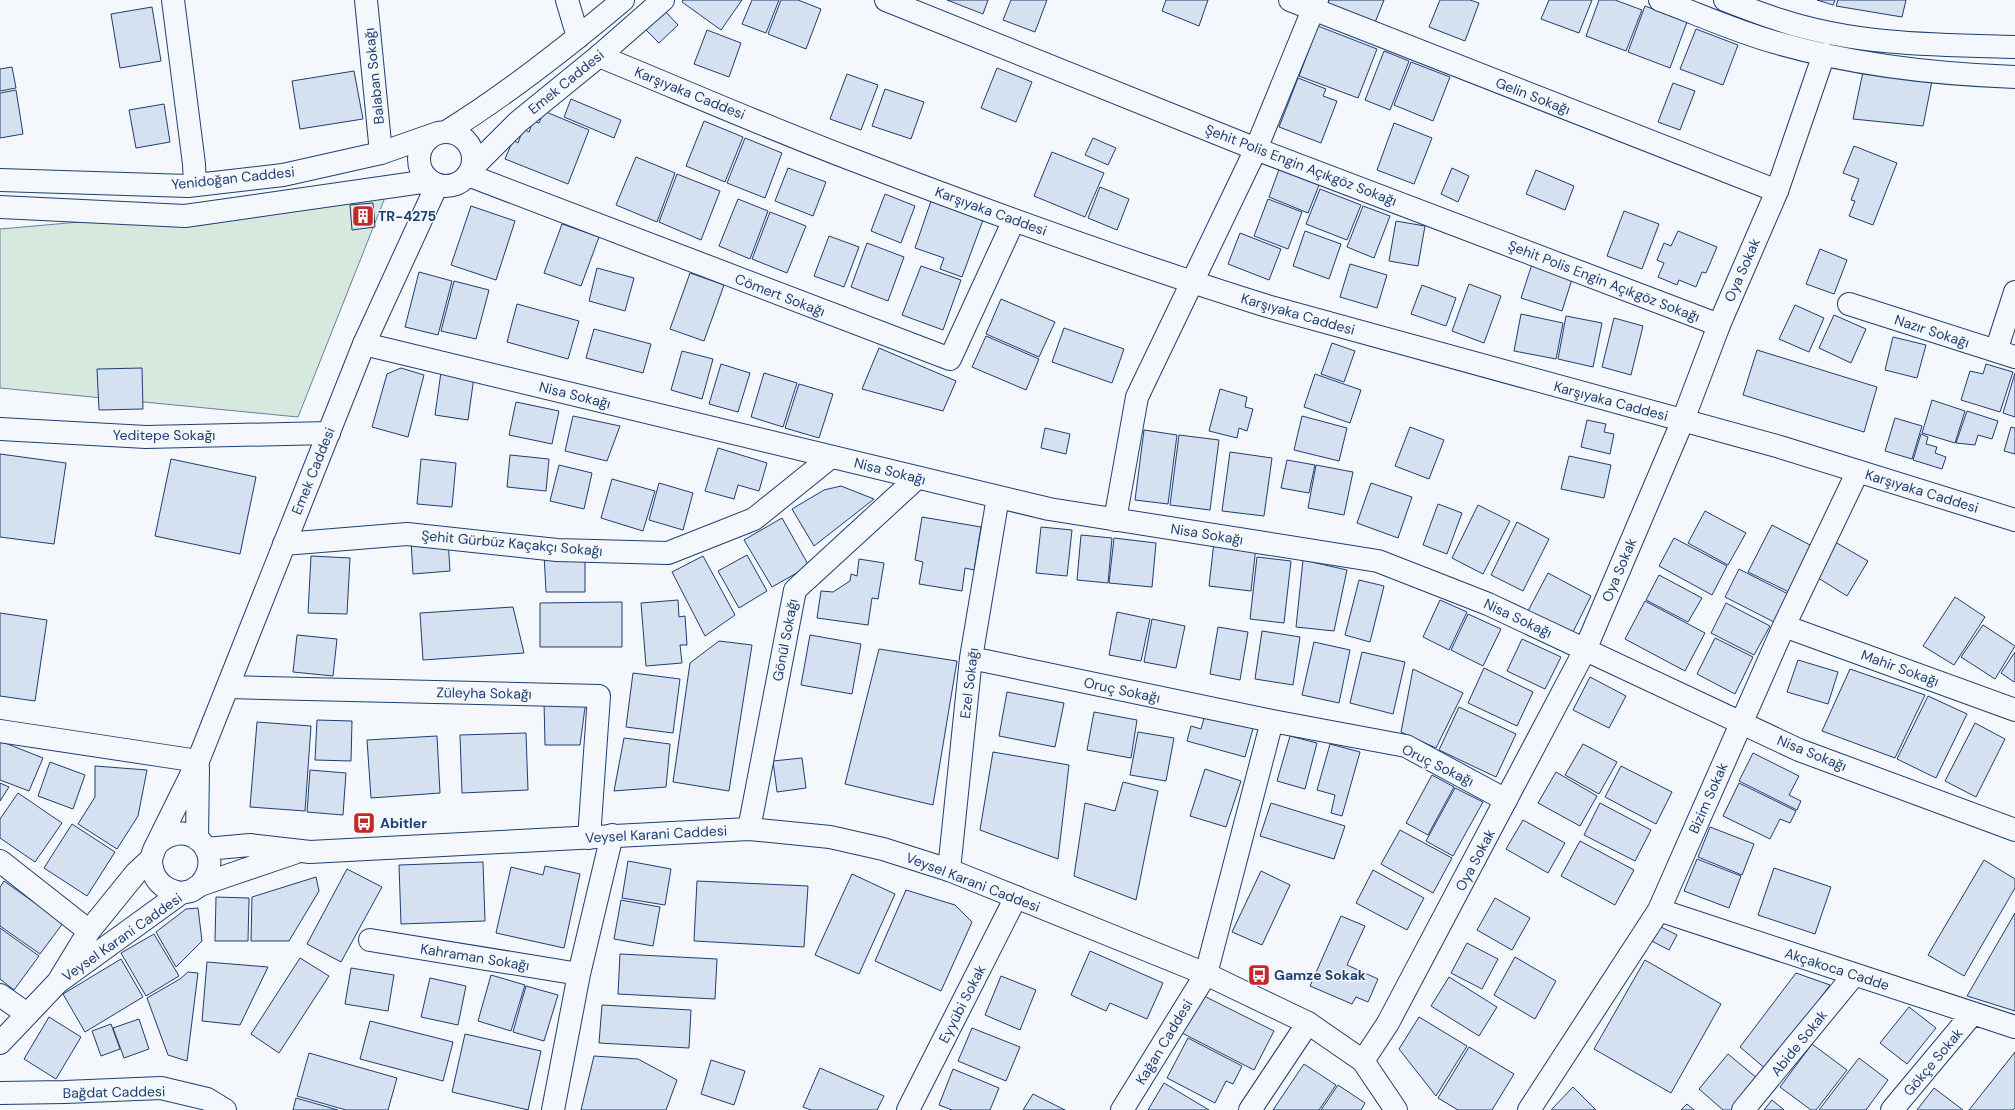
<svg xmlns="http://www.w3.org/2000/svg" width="2015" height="1110" font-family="'DM Sans',sans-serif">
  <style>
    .green { fill: #d7e8df; stroke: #687fa3 }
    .building { fill: #d5e0f0; stroke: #1d3f73 }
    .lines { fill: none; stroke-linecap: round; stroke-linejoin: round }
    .street-casing { stroke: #1d3f73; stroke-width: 24 }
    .secondary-casing { stroke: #1d3f73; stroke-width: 24 }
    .street { stroke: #f4f7fb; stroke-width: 22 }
    .secondary { stroke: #f4f7fb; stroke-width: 22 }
    .labels { text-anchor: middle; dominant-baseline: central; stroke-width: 3; stroke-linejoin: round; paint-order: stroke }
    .street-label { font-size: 14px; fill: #1d3f73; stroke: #f4f7fb }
    .poi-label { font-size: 14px; font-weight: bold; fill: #1d3f73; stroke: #f4f7fb; text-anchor: start }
  </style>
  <rect width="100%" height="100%" fill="#f4f7fb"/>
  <path class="green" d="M386,195L298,417L0,388V229Z"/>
  <path class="building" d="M683,0H742L721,30L682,2Z
    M752,0H779L766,33L742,24Z
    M781,0H798L821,9L806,49L768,34Z
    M947,0H988L983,14Z
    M1011,0H1047L1035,32L1003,20Z
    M1166,0H1208L1199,26L1162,11Z
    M1329,0H1384L1374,25L1327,6Z
    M1440,0H1470L1479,3L1465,41L1429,27Z
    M1549,0H1592L1579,33L1541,19Z
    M1599,0H1615L1642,10L1626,51L1586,36Z
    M1817,0H1835L1833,5Z
    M1838,0H1906L1902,17L1836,6Z
    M1645,6L1687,22L1670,68L1628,52Z
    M152,7L161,61L120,68L111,14Z
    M664,10L678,25L659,43L645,29Z
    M1318,26L1377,49L1358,98L1299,76Z
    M1696,29L1738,45L1723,85L1680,69Z
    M707,30L741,43L729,77L694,64Z
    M1384,51L1409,61L1390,110L1365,100Z
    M1411,62L1450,77L1433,121L1394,105Z
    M12,67L16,88L0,91V69Z
    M997,68L1032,82L1016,122L981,108Z
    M354,71L363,119L300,129L292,81Z
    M1863,72L1932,81L1923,126L1853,119Z
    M847,74L878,85L861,130L830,119Z
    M1298,78L1326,89L1323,96L1337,101L1321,143L1279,127Z
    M1673,83L1695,91L1680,130L1658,122Z
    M885,89L924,102L911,139L872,126Z
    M16,90L23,134L0,138V93Z
    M571,99L621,120L614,138L564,117Z
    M164,104L170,142L136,148L129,110Z
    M544,111L589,130L568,184L505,159L513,140L518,143L523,129L529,132L533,121L539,123Z
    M704,121L743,137L725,182L686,166Z
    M1394,123L1432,138L1414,184L1377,170Z
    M745,138L782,153L765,198L727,183Z
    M1093,138L1116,148L1108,165L1085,155Z
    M1854,146L1897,163L1873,225L1849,216L1855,201L1851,200L1859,179L1843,173Z
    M1052,152L1104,173L1085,217L1034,196Z
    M636,157L675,173L657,222L616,205Z
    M1281,164L1321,180L1308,213L1269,197Z
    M788,168L826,182L813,216L775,201Z
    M1452,168L1469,176L1458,202L1441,194Z
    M1536,170L1574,186L1565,210L1526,194Z
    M677,174L720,191L701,240L659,222Z
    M1100,187L1129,199L1117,230L1088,218Z
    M1320,189L1361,205L1347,240L1306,224Z
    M885,194L915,206L901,243L871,231Z
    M738,199L768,211L750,259L719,246Z
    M1268,199L1302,212L1288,249L1254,236Z
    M931,201L983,220L962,277L940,269L944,258L915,248Z
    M373,203L375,227L352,230L350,205Z
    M471,206L515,221L496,280L451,265Z
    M1363,206L1390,216L1374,258L1347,247Z
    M1624,211L1659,224L1642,269L1607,256Z
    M770,212L806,226L787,273L752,259Z
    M1396,221L1425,226L1418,266L1389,261Z
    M562,224L599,237L581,286L544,273Z
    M1305,231L1341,244L1329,279L1293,266Z
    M1678,231L1717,247L1706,273L1702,272L1696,287L1679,280L1677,285L1658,277L1664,263L1657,260L1664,243L1671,246Z
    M1240,233L1281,249L1269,280L1228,264Z
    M829,236L859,247L844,287L814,276Z
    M867,243L904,257L888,301L851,287Z
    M1820,249L1847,260L1834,294L1806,284Z
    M1350,264L1387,275L1377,308L1340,297Z
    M1532,264L1573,276L1562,311L1521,298Z
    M921,266L961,280L943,330L902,315Z
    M597,268L634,278L625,311L589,301Z
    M419,272L452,281L438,335L405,327Z
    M690,273L724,285L704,341L670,329Z
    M454,281L489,290L476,339L441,331Z
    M1469,284L1501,296L1484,343L1452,331Z
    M1422,285L1456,298L1446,326L1411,314Z
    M1001,299L1055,322L1039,357L986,334Z
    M517,304L579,321L568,359L507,342Z
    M1795,305L1824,318L1809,352L1779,339Z
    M1521,314L1563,323L1556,359L1514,351Z
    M1834,315L1866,329L1851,363L1819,348Z
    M1566,316L1602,323L1593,367L1558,359Z
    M1614,318L1643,326L1631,375L1602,367Z
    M1064,328L1124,349L1112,383L1052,362Z
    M594,329L651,344L643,373L586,358Z
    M986,336L1039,359L1026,390L972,367Z
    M1893,337L1926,345L1917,378L1885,370Z
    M1332,343L1355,351L1344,382L1321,374Z
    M879,348L956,381L943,411L862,389Z
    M1757,350L1877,387L1864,432L1743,395Z
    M682,351L713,359L702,399L671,390Z
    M721,364L750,373L738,412L709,404Z
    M1986,364L2013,372L2000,412L1961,400L1970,371L1983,374Z
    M142,368L143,409L99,410L97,369Z
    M401,368L424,375L408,437L372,427L387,374Z
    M441,372L474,377L468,420L435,415Z
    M764,373L797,383L783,427L751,417Z
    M2015,373V417L2003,413Z
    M1315,374L1361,390L1350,423L1304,407Z
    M799,384L833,394L819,438L785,428Z
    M1220,389L1247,397L1245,407L1253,409L1247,431L1239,428L1237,438L1209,431Z
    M1932,400L1965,411L1955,443L1922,433Z
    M516,402L559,411L552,444L509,435Z
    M1967,411L1998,421L1992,439L1978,435L1975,445L1956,443Z
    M573,416L620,426L607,461L565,451Z
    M1302,416L1347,428L1339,461L1294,450Z
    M1895,418L1922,426L1912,459L1885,451Z
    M1587,420L1606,424L1604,432L1614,434L1610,454L1581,447Z
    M1410,427L1444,440L1429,479L1395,466Z
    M2011,427L2015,428V454L2004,451Z
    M1045,428L1070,434L1066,454L1041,448Z
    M1144,430L1177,435L1168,504L1135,500Z
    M1921,434L1928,437L1926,444L1937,447L1935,453L1946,457L1942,469L1913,460Z
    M1179,435L1219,440L1210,510L1170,505Z
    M718,448L767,463L759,491L738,485L734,499L705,491Z
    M1230,452L1272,458L1264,516L1222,511Z
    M0,454L66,463L54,544L0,537Z
    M510,455L549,459L546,491L507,487Z
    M1569,456L1611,465L1604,498L1561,489Z
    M171,459L256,477L240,554L155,536Z
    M421,459L456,463L452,507L417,504Z
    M1287,460L1315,465L1309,493L1281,488Z
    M559,465L592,473L584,509L550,501Z
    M1316,465L1353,472L1344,515L1308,508Z
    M612,479L655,491L643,531L601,518Z
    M659,483L693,493L683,530L649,520Z
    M1371,483L1412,497L1398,538L1357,523Z
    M841,486L874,499L814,546L792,509L824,490Z
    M1438,504L1462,513L1447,554L1423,545Z
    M1478,505L1510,521L1483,574L1452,558Z
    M1705,511L1746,533L1728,565L1688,543Z
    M922,517L981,527L974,570L965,568L962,591L919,584L923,562L915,560Z
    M782,518L809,566L772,587L744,540Z
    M1517,522L1549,539L1523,591L1491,575Z
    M1772,525L1812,546L1789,592L1748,572Z
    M1041,527L1072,530L1067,576L1036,573Z
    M1081,535L1112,538L1108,583L1077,580Z
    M1114,538L1156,543L1152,587L1109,583Z
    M1674,538L1727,566L1712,595L1659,566Z
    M448,539L450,571L413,574L411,541Z
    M1214,542L1256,547L1251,591L1209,586Z
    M1835,542L1868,561L1847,596L1815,576Z
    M544,554H585V592H546Z
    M747,555L767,591L739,608L718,571Z
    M311,556L350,558L347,614L308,613Z
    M703,556L735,615L705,636L672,572Z
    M1257,557L1291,561L1284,623L1250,619Z
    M859,559L884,563L878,599L872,598L868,625L817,618L821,591L833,592L850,581L851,574L857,576Z
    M1303,560L1347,570L1334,631L1296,627Z
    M1739,569L1788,594L1774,622L1725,597Z
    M1548,573L1591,596L1572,634L1528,611Z
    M1659,575L1702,598L1688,622L1646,600Z
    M1359,580L1384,586L1370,642L1345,635Z
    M1955,597L1985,617L1954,665L1923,646Z
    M678,600L679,617L685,616L687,645H680L682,663L646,666L641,603Z
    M1440,600L1467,612L1449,650L1423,637Z
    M1645,601L1705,633L1685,671L1625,639Z
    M622,602V647H540V603Z
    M1726,603L1770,626L1754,655L1711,633Z
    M513,607L524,653L423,660L420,613Z
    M1117,612L1150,619L1141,661L1109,655Z
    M0,613L47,620L35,701L0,696Z
    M1468,614L1501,629L1483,666L1451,650Z
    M1152,619L1185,626L1176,668L1144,662Z
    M1983,625L2015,646L1995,679L1961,657Z
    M1218,627L1248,632L1240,680L1210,674Z
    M1262,631L1300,637L1293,685L1255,679Z
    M297,635L337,639L333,676L293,672Z
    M810,635L861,644L852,694L801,685Z
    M1715,638L1753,657L1735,694L1697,674Z
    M1522,639L1561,657L1545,689L1507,671Z
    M719,641L752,645L729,791L673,782L690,663Z
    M1314,642L1350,650L1339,703L1302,695Z
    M879,649L957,661L933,805L845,784Z
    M1362,652L1405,662L1393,714L1350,703Z
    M2015,652V681L2014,682L2001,673Z
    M1798,660L1838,672L1828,704L1787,692Z
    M1484,668L1533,692L1517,726L1468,703Z
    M1413,669L1463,693L1436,748L1401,732Z
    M1850,669L1925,695L1895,758L1822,731Z
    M633,673L680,679L673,733L626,727Z
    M1590,677L1626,696L1609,728L1573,710Z
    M1007,692L1064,703L1055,747L999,736Z
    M1928,696L1967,714L1936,778L1897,759Z
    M586,700L580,745H545L544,701Z
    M1459,707L1516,734L1496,777L1439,750Z
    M1206,711L1254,725L1245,757L1187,741L1191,726L1201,729Z
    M1094,712L1137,720L1131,758L1087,750Z
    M317,720L352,721L351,761L315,760Z
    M257,722L311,726L305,811L250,807Z
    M1975,723L2005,739L1976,797L1945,781Z
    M1138,732L1174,738L1166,781L1130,775Z
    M526,733L528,790L462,793L460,735Z
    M437,736L440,793L371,798L367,740Z
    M1290,736L1317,743L1305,789L1277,781Z
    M624,738L670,744L666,787L614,791Z
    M0,741L43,758L29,791L0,780Z
    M1330,744L1360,752L1342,816L1331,813L1335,795L1317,790Z
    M1583,744L1617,762L1599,794L1565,775Z
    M993,752L1069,765L1058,859L980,830Z
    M1753,753L1799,776L1789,795L1801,801L1797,810L1739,781Z
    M802,758L806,788L777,792L773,761Z
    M50,762L85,775L73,809L38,796Z
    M95,766L147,770L138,816L117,849L78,824L95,797Z
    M1621,766L1672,792L1656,824L1605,797Z
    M1205,769L1241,781L1226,827L1190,816Z
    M310,770L346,773L343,815L307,812Z
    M1556,772L1597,796L1580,826L1538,803Z
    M1432,775L1454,787L1428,835L1406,823Z
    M1123,782L1158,791L1136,900L1074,876L1085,803L1115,811Z
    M0,783L9,787L0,801Z
    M1739,783L1796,811L1790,823L1780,819L1770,839L1723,816Z
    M1455,788L1483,802L1453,856L1426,841Z
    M18,793L62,823L35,862L0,838V819Z
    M1271,803L1345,826L1334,859L1260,836Z
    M1600,803L1651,830L1635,861L1584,835Z
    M1523,820L1565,843L1548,873L1506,849Z
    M72,824L115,852L87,896L44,868Z
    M1710,827L1754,844L1742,875L1698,857Z
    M1400,830L1452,858L1433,893L1381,864Z
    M1580,841L1634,870L1615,905L1561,876Z
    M1697,859L1741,876L1729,908L1684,891Z
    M1984,860L2015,879V888L1964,976L1928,955Z
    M628,861L671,869L665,905L622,898Z
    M483,862L485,921L401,924L399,865Z
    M545,866L580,874L564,948L496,933L511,867L543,875Z
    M1774,868L1831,887L1815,934L1758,915Z
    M347,869L382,887L341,962L307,944Z
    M1373,870L1424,898L1407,930L1356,903Z
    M1261,871L1290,885L1262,945L1232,932Z
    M852,874L895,894L859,974L815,955Z
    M316,877L319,891L289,941H251L252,897Z
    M4,881L63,923L40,954L0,926V887Z
    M697,881L808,886L804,947L694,941Z
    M906,890L955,905L972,922L941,991L875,961Z
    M216,897L249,898L248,941H215Z
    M1495,898L1530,918L1512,950L1477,930Z
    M621,900L660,907L653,946L614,939Z
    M198,908L202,941L176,967L156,932L186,909Z
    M2015,913V1011L1967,996Z
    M1341,916L1365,926L1347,965L1378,979L1368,1002L1356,997L1352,1004L1310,986Z
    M1655,924L1677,935L1669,950L1648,939Z
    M0,928L39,956L14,990L0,979Z
    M154,934L179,976L146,996L121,953Z
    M1467,943L1498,959L1482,989L1451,973Z
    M1090,951L1163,983L1147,1019L1110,1003L1106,1011L1071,995Z
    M620,954L717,959L715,999L618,994Z
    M1515,957L1556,981L1535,1019L1494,995Z
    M300,958L329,976L279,1053L251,1034Z
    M121,959L143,997L85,1032L63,994Z
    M1645,960L1721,1004L1671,1093L1594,1049Z
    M207,962L268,967L240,1025L202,1021Z
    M351,968L394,975L388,1011L345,1004Z
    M188,972L198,973L187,1061L168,1055L147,998L180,979Z
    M1796,973L1830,985L1767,1070L1740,1047Z
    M491,975L525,985L511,1031L478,1021Z
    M1001,976L1036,990L1020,1030L985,1015Z
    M1449,977L1497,1007L1479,1036L1431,1006Z
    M430,978L466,986L458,1025L421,1017Z
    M526,986L558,995L544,1041L513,1032Z
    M1202,995L1274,1031L1254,1070L1182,1033Z
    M602,1005L691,1010L689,1048L599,1043Z
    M1909,1007L1936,1028L1907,1064L1880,1043Z
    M49,1017L81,1037L56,1079L24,1059Z
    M1419,1017L1467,1046L1436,1096L1399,1049Z
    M139,1019L149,1049L124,1058L113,1028Z
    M370,1021L453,1042L443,1081L360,1059Z
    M111,1024L120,1049L101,1056L92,1031Z
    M972,1028L1020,1047L1006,1081L958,1061Z
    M465,1034L541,1051L528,1110L452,1092Z
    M1188,1038L1242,1066L1233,1084L1226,1081L1215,1103L1167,1078Z
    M1812,1044L1847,1070L1816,1110H1811L1780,1087Z
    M1469,1047L1514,1074L1492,1110H1458L1438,1098Z
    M2015,1052V1108L2013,1110H1969Z
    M309,1053L397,1078L388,1110H346L297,1096Z
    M1728,1054L1758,1079L1732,1110H1723L1699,1089Z
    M594,1056L638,1059L677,1080L666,1110H581Z
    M1859,1058L1888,1080L1866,1110H1819Z
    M711,1060L745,1071L734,1105L701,1094Z
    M1304,1064L1336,1085L1319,1110H1273Z
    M820,1068L884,1096L877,1110H811L803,1107Z
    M953,1069L999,1088L990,1110H952L939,1105Z
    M1164,1083L1209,1110H1148Z
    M1338,1085L1365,1103L1361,1110H1321Z
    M1573,1087L1596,1110H1551Z
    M1934,1088L1963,1110H1917Z
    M1033,1094L1065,1110H1023Z
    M296,1098L338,1110H293Z
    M1772,1100L1784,1110H1764Z
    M1687,1104L1694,1110H1681Z"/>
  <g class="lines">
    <g class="street-casing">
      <path id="street" d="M173,0L194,164L195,185
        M366,0L381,153
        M567,0L578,37
        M886,0L1256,149L1719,325
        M1290,0L1777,191
        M599,56C682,90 764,126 848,158C986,211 1126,262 1267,306L1780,447L2015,520
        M468,175L950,359L1014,220
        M1849,304L2015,357
        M364,344L1049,509L1378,561L1488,604L1799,750L2015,830
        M1996,351L2015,292
        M0,429L146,437L329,433
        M1115,520L1137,397L1256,149L1317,0
        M284,544L407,534L557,550L668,553L754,519L831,457
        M1784,626L2015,710
        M971,658L1272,721L1406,746L1506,800
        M228,687L599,696L589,838
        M0,731L198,761
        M749,829L795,590L917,478
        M0,861L89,931
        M949,870L971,658L998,497
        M1659,910L2015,1027
        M370,940L579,974
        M0,995L27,1014
        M553,1110L579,974L612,835
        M908,1110L1016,897
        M1122,1110L1206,974L1272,721
        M1250,1110L1308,1023
        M1529,1110L1659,910L1784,626L1858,471
        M1743,1110L1854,975
        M1892,1110L1973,1013"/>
    </g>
    <g class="secondary-casing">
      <path id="secondary" d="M1660,0C1698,14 1735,31 1774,42C1852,65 1935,74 2015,77
        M1725,0C1743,7 1761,14 1780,20C1855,45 1937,45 2015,47
        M419 159a27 27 0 1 1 54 0a27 27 0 1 1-54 0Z
        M446,132C509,93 567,47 623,0
        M472,168L518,122L599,56L663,0
        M0,180L188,186L283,175L381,153L438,133
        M0,207L185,216L429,181
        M197,839L198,768
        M159,842C191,816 227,855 200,885
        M206,849L250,845L310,852L749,829L830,837L883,849L949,870L1206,974L1308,1023L1363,1061L1396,1110
        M151,859C151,878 162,890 181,893
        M58,982L89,931L136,873L151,859L154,850L198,761L364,344L437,185
        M0,1043L58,982L181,893L191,891L200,885L294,853
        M1363,1061L1388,1023L1585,650L1683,420L1719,325L1777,191L1824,54
        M0,1093L65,1092L161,1088L207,1099L225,1110"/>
    </g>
    <use href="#street" class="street"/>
    <use href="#secondary" class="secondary"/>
  </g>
  <defs>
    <g id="building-square" transform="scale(1.15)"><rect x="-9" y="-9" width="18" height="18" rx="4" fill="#c62828" stroke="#f4f7fb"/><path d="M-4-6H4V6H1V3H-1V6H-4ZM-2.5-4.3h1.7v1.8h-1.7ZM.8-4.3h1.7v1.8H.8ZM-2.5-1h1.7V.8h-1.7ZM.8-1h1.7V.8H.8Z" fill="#fff"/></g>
    <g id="bus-square" transform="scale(1.15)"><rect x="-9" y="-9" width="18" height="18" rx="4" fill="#c62828" stroke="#f4f7fb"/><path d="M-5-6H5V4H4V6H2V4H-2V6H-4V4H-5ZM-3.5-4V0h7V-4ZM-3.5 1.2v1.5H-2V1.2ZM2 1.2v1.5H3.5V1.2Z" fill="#fff"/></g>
  </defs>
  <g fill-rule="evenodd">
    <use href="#building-square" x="363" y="216"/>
    <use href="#bus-square" x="364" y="823"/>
    <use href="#bus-square" x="1259" y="975"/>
  </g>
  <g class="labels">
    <g class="street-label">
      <text transform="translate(374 76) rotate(-96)">Balaban Sokağı</text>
      <text transform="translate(566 82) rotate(-39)">Emek Caddesi</text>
      <text transform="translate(690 93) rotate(22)">Karşıyaka Caddesi</text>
      <text transform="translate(1533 96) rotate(21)">Gelin Sokağı</text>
      <text transform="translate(1301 165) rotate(21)">Şehit Polis Engin Açıkgöz Sokağı</text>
      <text transform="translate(233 178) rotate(-6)">Yenidoğan Caddesi</text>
      <text transform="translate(991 211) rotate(20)">Karşıyaka Caddesi</text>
      <text transform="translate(1742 270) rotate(-66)">Oya Sokak</text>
      <text transform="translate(1604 281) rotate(21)">Şehit Polis Engin Açıkgöz Sokağı</text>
      <text transform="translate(780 295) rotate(21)">Cömert Sokağı</text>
      <text transform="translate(1298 314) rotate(16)">Karşıyaka Caddesi</text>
      <text transform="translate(1932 331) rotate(18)">Nazır Sokağı</text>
      <text transform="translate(575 395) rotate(14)">Nisa Sokağı</text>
      <text transform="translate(1611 401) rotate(15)">Karşıyaka Caddesi</text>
      <text x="164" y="435">Yeditepe Sokağı</text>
      <text transform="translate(313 471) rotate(-68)">Emek Caddesi</text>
      <text transform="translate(890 471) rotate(14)">Nisa Sokağı</text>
      <text transform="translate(1922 491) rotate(17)">Karşıyaka Caddesi</text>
      <text transform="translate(1207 534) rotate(9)">Nisa Sokağı</text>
      <text transform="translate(512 543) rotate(5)">Şehit Gürbüz Kaçakçı Sokağı</text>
      <text transform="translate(1619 570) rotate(-67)">Oya Sokak</text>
      <text transform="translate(1518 618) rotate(25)">Nisa Sokağı</text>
      <text transform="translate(785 640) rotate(-79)">Gönül Sokağı</text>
      <text transform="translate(1900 668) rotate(20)">Mahir Sokağı</text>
      <text transform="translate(969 683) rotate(-83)">Ezel Sokağı</text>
      <text transform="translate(1122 690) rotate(12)">Oruç Sokağı</text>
      <text transform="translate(484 693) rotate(1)">Züleyha Sokağı</text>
      <text transform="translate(1812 753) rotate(22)">Nisa Sokağı</text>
      <text transform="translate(1438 765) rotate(26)">Oruç Sokağı</text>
      <text transform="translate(1708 798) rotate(-66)">Bizim Sokak</text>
      <text transform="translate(656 834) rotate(-3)">Veysel Karani Caddesi</text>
      <text transform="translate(1475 860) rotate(-62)">Oya Sokak</text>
      <text transform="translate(973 882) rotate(21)">Veysel Karani Caddesi</text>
      <text transform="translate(122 937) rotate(-35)">Veysel Karani Caddesi</text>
      <text transform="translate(475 957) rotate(9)">Kahraman Sokağı</text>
      <text transform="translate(1837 969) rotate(18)">Akçakoca Cadde</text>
      <text transform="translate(962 1004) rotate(-63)">Eyyübi Sokak</text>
      <text transform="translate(1164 1042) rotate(-59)">Kağan Caddesi</text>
      <text transform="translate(1799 1043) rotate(-51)">Abide Sokak</text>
      <text transform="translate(1933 1062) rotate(-50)">Gökçe Sokak</text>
      <text transform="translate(114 1092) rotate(-1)">Bağdat Caddesi</text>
    </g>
    <g class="poi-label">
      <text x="378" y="216">TR-4275</text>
      <text x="380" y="823">Abitler</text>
      <text x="1274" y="975">Gamze Sokak</text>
    </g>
  </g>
</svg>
